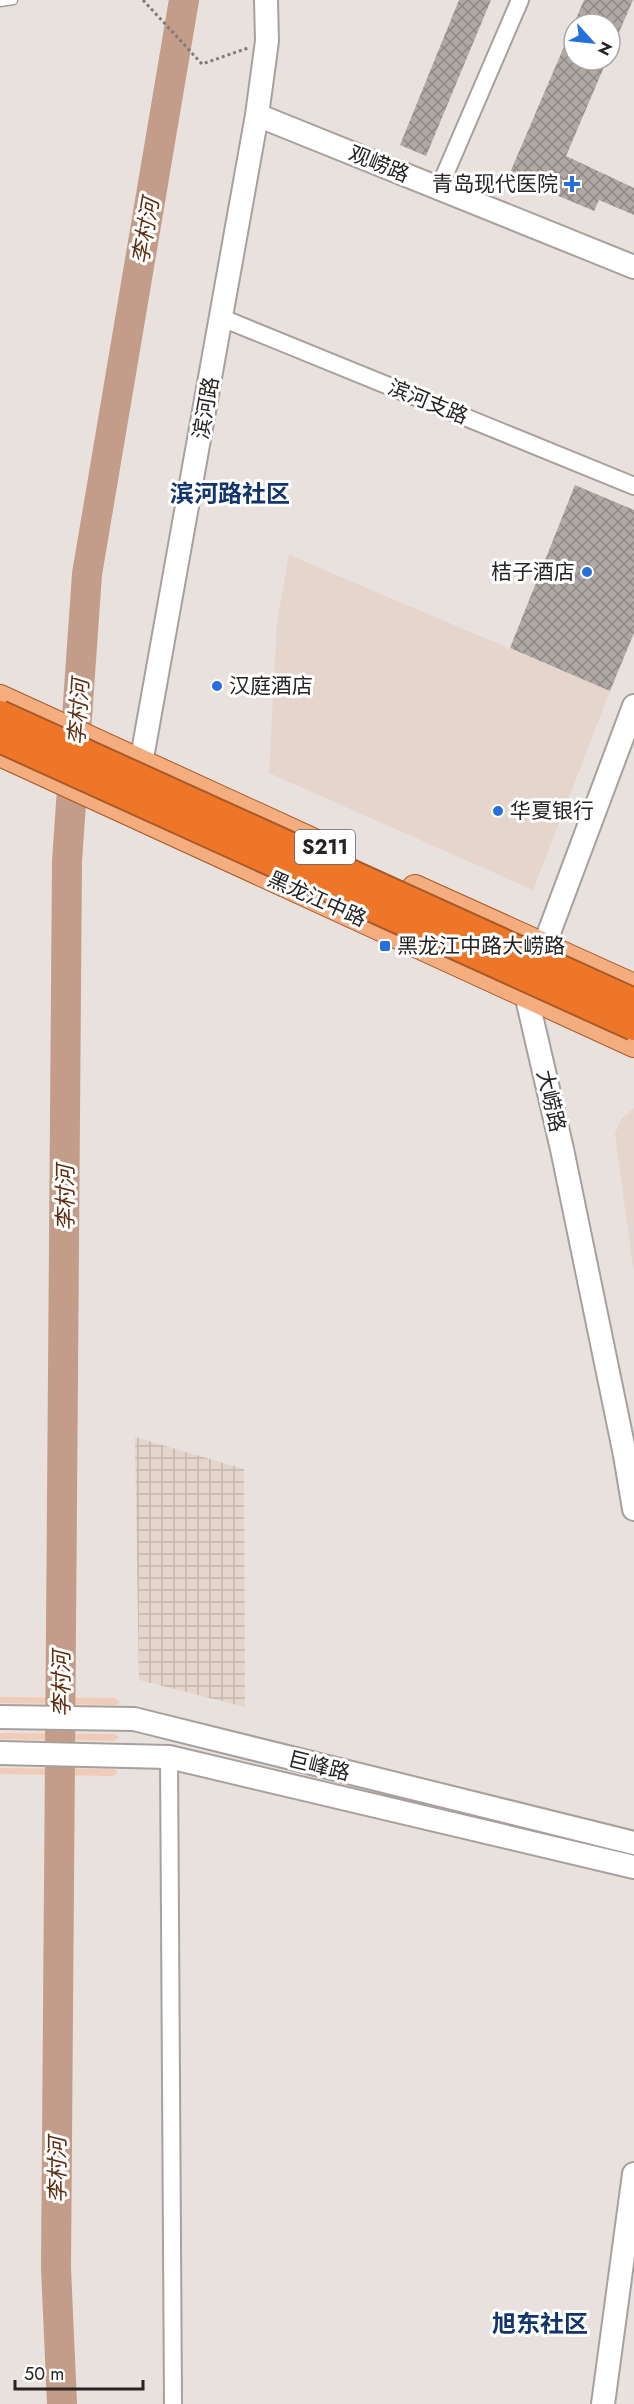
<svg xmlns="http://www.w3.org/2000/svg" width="634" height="2404" font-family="Jost,'Noto Sans SC',sans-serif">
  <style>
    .built { fill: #e5d5cd }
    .industrial { fill: url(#industrial-grid) }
    .green { fill: #efcbb8 }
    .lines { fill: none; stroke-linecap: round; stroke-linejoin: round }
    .river { stroke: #c39d89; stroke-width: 30 }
    .building { fill: url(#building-cross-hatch) }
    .lane-casing { stroke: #a7a09c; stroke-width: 11 }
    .street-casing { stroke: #a7a09c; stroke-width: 20 }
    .secondary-casing { stroke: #a7a09c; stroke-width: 26 }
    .primary-casing { stroke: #a85927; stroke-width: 28 }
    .path { stroke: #817c7a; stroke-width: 3; stroke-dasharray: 3 3; stroke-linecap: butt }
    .lane { stroke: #fff; stroke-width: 8 }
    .street { stroke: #fff; stroke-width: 16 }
    .secondary { stroke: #fff; stroke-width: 22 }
    .primary { stroke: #f4ad7f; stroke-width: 26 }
    .highway-bridge-casing { stroke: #a85927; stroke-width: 32; stroke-linecap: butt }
    .highway-bridge { stroke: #ed7629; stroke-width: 28 }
    .poi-dot { fill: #2670db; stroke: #fff; stroke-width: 2 }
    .labels { text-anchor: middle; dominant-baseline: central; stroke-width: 6; stroke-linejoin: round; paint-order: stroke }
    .shield { fill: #fff; stroke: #686665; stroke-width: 1.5 }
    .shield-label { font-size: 20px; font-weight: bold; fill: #272423 }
    .street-label { font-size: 21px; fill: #272423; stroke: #fff }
    .poi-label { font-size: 21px; fill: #272423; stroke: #fff; text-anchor: start }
    .water-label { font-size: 22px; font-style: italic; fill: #5f2d0f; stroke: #fff }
    .quarter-label { font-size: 24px; font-weight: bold; fill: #13366a; stroke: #fff }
  </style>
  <defs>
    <pattern id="industrial-grid" width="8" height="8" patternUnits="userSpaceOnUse" patternTransform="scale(1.5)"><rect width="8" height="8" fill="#e5d5cd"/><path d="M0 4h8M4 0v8" fill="none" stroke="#c4b7b0"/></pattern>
    <pattern id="building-cross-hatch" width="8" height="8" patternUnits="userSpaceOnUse" patternTransform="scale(1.5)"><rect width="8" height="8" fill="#b0a8a4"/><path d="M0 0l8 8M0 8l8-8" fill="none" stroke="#8f8985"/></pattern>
  </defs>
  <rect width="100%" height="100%" fill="#e9e1dd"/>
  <path class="built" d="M289,555L610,691L533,890L269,773L277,622Z
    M634,1108V1274L615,1134L621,1119Z"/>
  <path class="industrial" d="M135,1437L244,1469L245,1707L139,1680Z"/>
  <path class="green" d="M0,1697L115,1698L120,1702L116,1705L0,1703Z
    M0,1733L115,1734L119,1737L114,1741L0,1739Z
    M0,1768L113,1769L118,1772L113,1776L0,1774Z"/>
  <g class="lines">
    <path class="river" d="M62,2404L56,2268L67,861L87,574L184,0"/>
  </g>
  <path class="building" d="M459,0H491L426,156L400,145Z
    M584,0H633L610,53V24H574V60H607L566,156L634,188V215L599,200L594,211L509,175Z
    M575,485L634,510V633L610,691L510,648Z"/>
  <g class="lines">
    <g class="lane-casing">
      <path id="lane" d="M0,2L13,0"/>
    </g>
    <g class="street-casing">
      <path id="street" d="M439,188L520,0
        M222,318L634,486
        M169,1757L173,2404"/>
    </g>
    <g class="secondary-casing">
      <path id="secondary" d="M257,115L634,267
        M634,706L526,994L562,1149L625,1455L634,1509
        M138,780L257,115L267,41L266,0
        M0,1717L134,1719L634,1843
        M0,1753L169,1757L634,1867
        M603,2404L634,2174"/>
    </g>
    <g class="primary-casing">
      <path id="primary" d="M0,698L336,852
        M0,753L634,1044
        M415,888L634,987"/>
    </g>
    <path class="path" d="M143,0L202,64L248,48"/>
    <use href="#lane" class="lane"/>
    <use href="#street" class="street"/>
    <use href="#secondary" class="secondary"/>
    <use href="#primary" class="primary"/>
    <g class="highway-bridge-casing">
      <path id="highway-bridge" d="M0,715L634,1003
        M0,738L634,1026"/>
    </g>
    <use href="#highway-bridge" class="highway-bridge"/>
  </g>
  <g class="poi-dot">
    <path d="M569 175h6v6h6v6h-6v6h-6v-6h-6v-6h6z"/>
    <circle cx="587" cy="572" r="6"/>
    <circle cx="217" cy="686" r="6"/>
    <circle cx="498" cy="811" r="6"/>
    <rect x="379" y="940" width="12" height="12" rx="3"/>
  </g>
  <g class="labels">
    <rect class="shield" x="295" y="830" width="60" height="34" rx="4.5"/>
    <g class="shield-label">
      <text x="325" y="847">S211</text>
    </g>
    <g class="street-label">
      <text transform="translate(379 164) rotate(22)">观崂路</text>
      <text transform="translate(428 402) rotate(22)">滨河支路</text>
      <text transform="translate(206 408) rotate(-80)">滨河路</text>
      <text transform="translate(317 899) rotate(24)">黑龙江中路</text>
      <text transform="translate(551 1101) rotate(77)">大崂路</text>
      <text transform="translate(319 1766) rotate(14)">巨峰路</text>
    </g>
    <g class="poi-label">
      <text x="558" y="184" text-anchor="end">青岛现代医院</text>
      <text x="575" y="572" text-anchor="end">桔子酒店</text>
      <text x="229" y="686">汉庭酒店</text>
      <text x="510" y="811">华夏银行</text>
      <text x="397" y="946">黑龙江中路大崂路</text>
    </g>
    <g class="water-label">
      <text transform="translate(145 231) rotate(-80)">李村河</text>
      <text transform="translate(78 712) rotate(-86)">李村河</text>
      <text transform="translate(65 1198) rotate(-90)">李村河</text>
      <text transform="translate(61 1684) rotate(-90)">李村河</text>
      <text transform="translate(57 2170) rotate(-90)">李村河</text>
    </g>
    <g class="quarter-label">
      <text x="230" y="493">滨河路社区</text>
      <text x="540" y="2323">旭东社区</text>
    </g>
  </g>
  <g transform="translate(592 42) rotate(117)"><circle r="28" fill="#ffffff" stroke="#a9a7a7" stroke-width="1.5"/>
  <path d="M0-4.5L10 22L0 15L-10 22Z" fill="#2670db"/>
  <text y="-9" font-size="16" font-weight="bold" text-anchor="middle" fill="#272423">N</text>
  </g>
  <path d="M15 2380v9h128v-9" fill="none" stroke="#272423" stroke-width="3"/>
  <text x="24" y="2380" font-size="18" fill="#272423" stroke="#ffffff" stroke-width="4.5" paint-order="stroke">50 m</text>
</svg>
